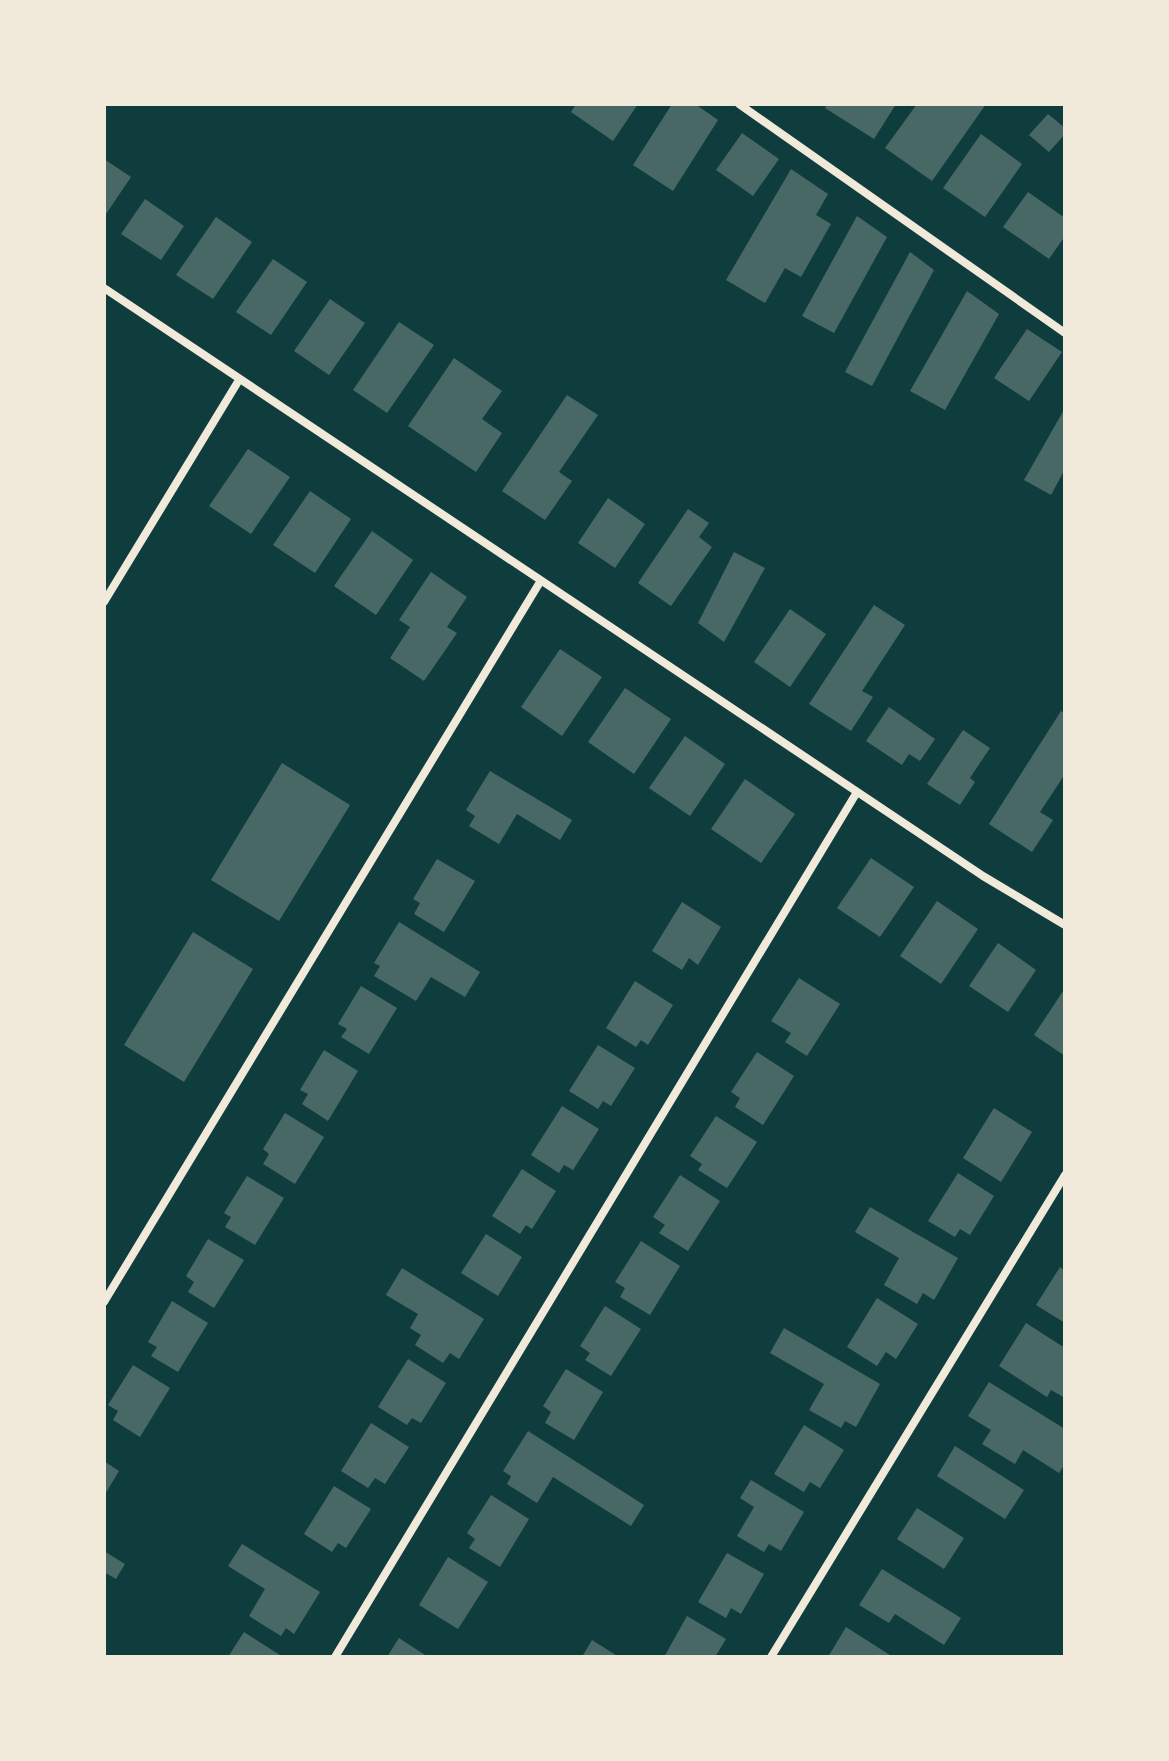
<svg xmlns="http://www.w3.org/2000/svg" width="1169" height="1761" font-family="'DejaVu Sans',sans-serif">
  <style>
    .building { fill: #486865 }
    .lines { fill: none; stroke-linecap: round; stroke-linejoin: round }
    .minor { stroke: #f1e9da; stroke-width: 8 }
  </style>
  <rect width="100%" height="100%" fill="#0f3d3e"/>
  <path class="building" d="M576,104H638L613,141L571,112Z
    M672,104H695L718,120L673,191L633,165Z
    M827,104H896L874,139L825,108Z
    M917,104H986L932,181L885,148Z
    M1048,114L1065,128V134L1049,152L1029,135Z
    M742,133L779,159L753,196L716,170Z
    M981,134L1022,164L985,217L943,188Z
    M104,159L131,177L104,217Z
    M791,169L828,194L816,215L831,224L801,277L785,268L765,303L726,280Z
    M1028,192L1065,218V236L1049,259L1003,227Z
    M145,199L184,226L161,260L121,234Z
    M857,216L887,237L834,333L802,316Z
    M216,217L252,242L213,299L176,275Z
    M910,252L934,270L872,386L845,372Z
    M273,259L307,282L271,335L236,312Z
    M967,291L999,314L945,410L910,391Z
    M330,299L365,323L329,375L294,351Z
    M399,322L434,345L387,413L353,390Z
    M1027,329L1062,352L1029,401L994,378Z
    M454,358L502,391L482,419L502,433L476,472L408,426Z
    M567,395L598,415L559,472L572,481L545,520L502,491Z
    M1065,408V469L1051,495L1024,480Z
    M248,449L290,477L251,534L209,506Z
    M310,491L351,519L315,573L273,545Z
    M608,498L645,524L615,568L578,543Z
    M688,509L709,523L699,537L712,547L671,606L638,583Z
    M372,531L413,560L376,615L334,586Z
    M734,552L765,568L724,642L698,623Z
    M431,572L467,597L447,627L457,633L424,681L390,658L410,627L399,620Z
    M874,605L905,625L862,691L873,697L851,731L809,704Z
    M790,609L826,634L790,687L754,662Z
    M560,649L602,677L562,736L521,707Z
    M625,688L671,719L634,774L588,742Z
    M889,707L935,739L920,761L909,754L902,765L866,741Z
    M1061,711L1065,714V774L1040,812L1053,820L1032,852L989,824Z
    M963,730L990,748L970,778L975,782L960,805L927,784Z
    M685,736L725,764L690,816L649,788Z
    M282,763L350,805L279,921L211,880Z
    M490,771L572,820L560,840L517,814L499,844L469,826L475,816L466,810Z
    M745,779L795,814L761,863L711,829Z
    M871,858L914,887L880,937L837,908Z
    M437,859L475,881L444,932L414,914L420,903L413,899Z
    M937,901L978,929L941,984L900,956Z
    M682,902L721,927L698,965L689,958L682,970L652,951Z
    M399,922L480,972L465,997L431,977L416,1001L374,976L380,966L374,963Z
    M193,932L253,969L184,1082L124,1045Z
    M998,943L1036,970L1008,1012L969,986Z
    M799,978L840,1004L807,1056L785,1042L791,1033L771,1021Z
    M635,981L673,1005L648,1045L641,1040L636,1047L606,1028Z
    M361,986L397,1008L369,1054L341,1037L347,1029L338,1024Z
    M1065,988V1056L1034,1035Z
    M598,1045L635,1068L611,1106L603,1101L598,1109L569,1091Z
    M324,1050L358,1071L328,1121L302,1104L308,1094L300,1090Z
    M757,1052L794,1076L763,1125L735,1107L740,1098L731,1092Z
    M562,1106L599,1129L573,1170L564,1165L559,1173L531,1155Z
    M994,1108L1032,1132L1001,1182L963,1158Z
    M285,1113L324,1137L295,1184L263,1164L269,1154L263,1149Z
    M716,1116L757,1142L727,1188L698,1170L702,1164L690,1156Z
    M522,1169L556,1191L532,1229L526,1225L520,1234L492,1216Z
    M958,1173L994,1196L970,1235L960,1229L955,1237L928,1221Z
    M680,1175L720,1201L688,1251L659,1233L665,1225L653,1217Z
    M247,1176L284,1198L255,1245L225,1227L231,1217L224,1213Z
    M870,1207L958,1258L934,1300L923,1293L917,1304L884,1285L899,1258L855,1232Z
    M486,1234L522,1257L498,1296L461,1273Z
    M208,1239L244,1260L214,1308L188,1292L194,1282L186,1276Z
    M641,1241L680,1266L650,1315L620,1297L625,1288L615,1282Z
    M1060,1267L1065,1271V1323L1036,1305Z
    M402,1268L484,1319L459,1359L450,1353L443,1363L415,1345L421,1335L410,1328L418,1314L386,1295Z
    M877,1298L918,1324L896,1359L886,1352L877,1366L847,1347Z
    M172,1301L208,1323L178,1372L151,1356L157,1347L148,1342Z
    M605,1306L641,1329L611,1376L585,1360L590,1353L580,1346Z
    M1026,1323L1065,1348V1398L1051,1390L1047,1397L999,1366Z
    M784,1328L880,1384L856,1427L845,1421L841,1428L809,1410L824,1384L770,1353Z
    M408,1359L446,1383L421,1423L412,1418L407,1425L378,1407Z
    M133,1365L170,1388L140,1437L113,1420L118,1411L108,1405Z
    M566,1369L603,1392L574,1440L545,1423L551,1412L543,1406Z
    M989,1382L1065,1429V1464L1059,1473L1023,1450L1015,1464L982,1444L991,1430L968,1416Z
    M371,1423L409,1447L385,1484L375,1478L368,1488L341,1471Z
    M804,1425L844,1450L820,1488L810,1482L804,1492L774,1474Z
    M528,1431L644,1505L631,1526L553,1477L537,1503L507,1484L511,1476L503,1471Z
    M955,1446L1024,1490L1005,1519L937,1476Z
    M104,1461L119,1471L104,1496Z
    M751,1480L804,1512L781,1551L769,1544L764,1552L737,1536L754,1507L740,1498Z
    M334,1486L371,1509L346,1548L338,1543L332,1552L304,1534Z
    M491,1495L529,1519L500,1567L469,1548L475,1539L467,1533Z
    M917,1508L964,1538L944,1569L897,1539Z
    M242,1544L320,1592L294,1634L286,1628L281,1636L249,1616L265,1589L228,1566Z
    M104,1551L125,1564L116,1579L104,1572Z
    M727,1553L764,1574L741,1614L731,1608L726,1618L698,1602Z
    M448,1557L488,1582L458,1629L419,1605Z
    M882,1569L961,1618L944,1645L895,1614L889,1623L859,1605Z
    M687,1616L726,1639L715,1657H664Z
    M846,1627L893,1657H828Z
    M244,1632L283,1657H228Z
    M399,1638L428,1657H387Z
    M592,1640L619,1657H582Z"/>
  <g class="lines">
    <path class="minor" d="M739,104L1065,333
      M104,288L983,876L1065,925
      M104,602L239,380
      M104,1302L540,582
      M335,1657L857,792
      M771,1657L1065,1175"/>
  </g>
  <rect width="1169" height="1761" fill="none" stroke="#f1e9da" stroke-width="212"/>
</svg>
